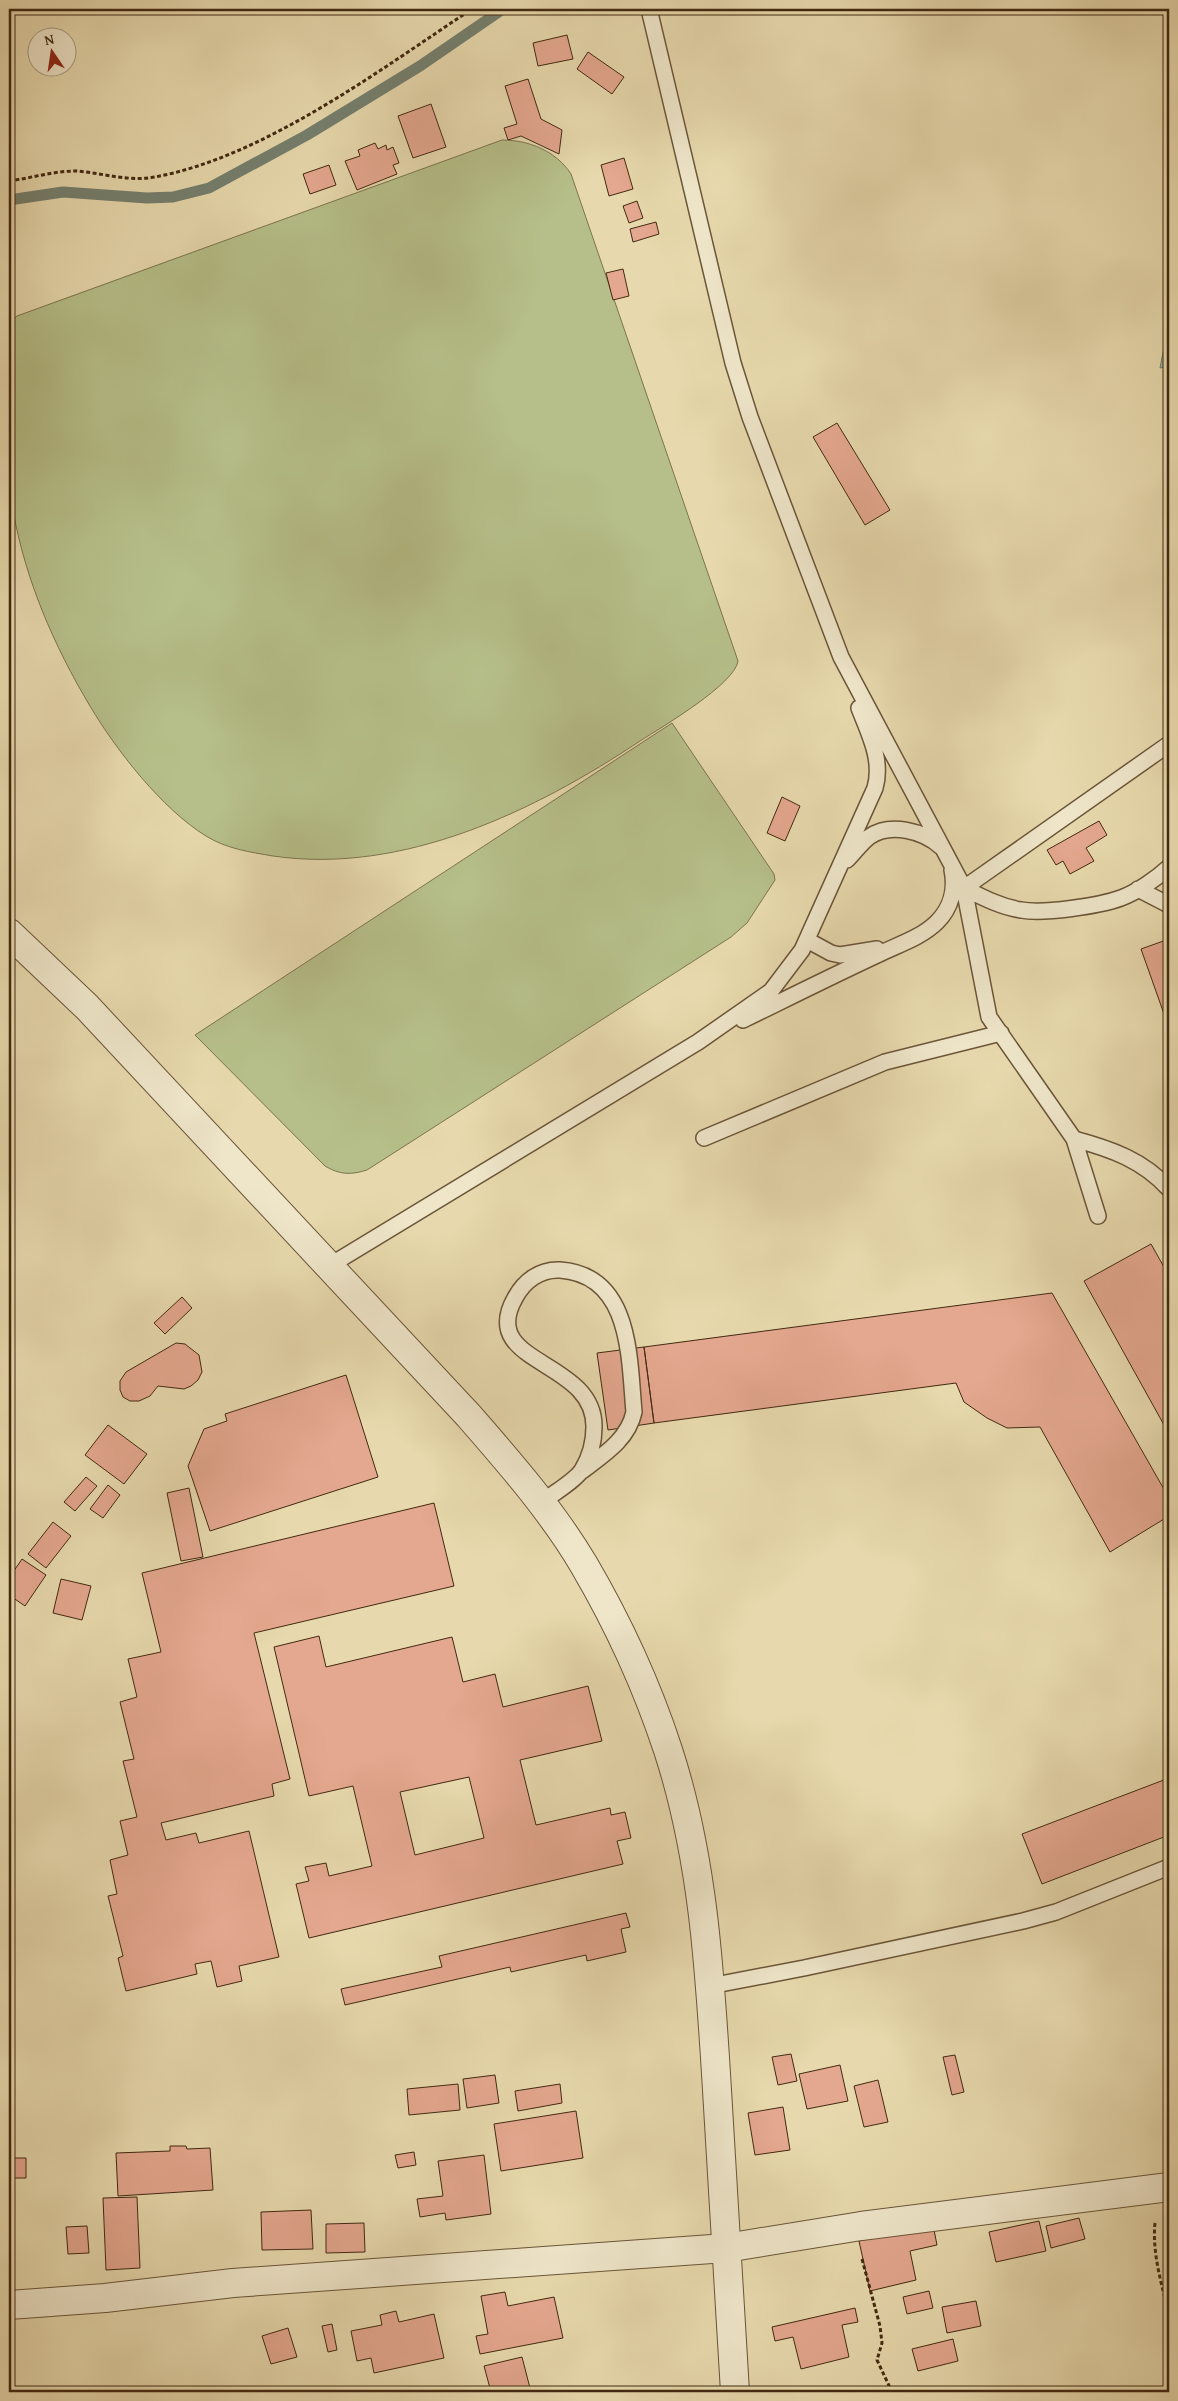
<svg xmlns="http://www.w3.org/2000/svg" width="1178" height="2401" font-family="'Gentium Book Plus',serif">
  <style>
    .green { fill: #b6bf89; stroke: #7c744d }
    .water { fill: #97baae; stroke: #75806f }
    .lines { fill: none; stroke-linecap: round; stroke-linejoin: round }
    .stream { stroke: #75806f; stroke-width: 11 }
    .building { fill: #e4a78f; stroke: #422911; fill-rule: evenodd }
    .service-casing { stroke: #6b5538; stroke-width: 18 }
    .minor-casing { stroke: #6b5538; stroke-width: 30 }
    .tertiary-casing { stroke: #6b5538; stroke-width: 30 }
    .path { stroke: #422911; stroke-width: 3; stroke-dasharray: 4 2.5; stroke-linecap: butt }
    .service { stroke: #efe6ca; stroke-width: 15 }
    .minor { stroke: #efe6ca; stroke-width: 28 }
    .tertiary { stroke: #efe6ca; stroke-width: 28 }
  </style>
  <rect width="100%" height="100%" fill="#e7d9ad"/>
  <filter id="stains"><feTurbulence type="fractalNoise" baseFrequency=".004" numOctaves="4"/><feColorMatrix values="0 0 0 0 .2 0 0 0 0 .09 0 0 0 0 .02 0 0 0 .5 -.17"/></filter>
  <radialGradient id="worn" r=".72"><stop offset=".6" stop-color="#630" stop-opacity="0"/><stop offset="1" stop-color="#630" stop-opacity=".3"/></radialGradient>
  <path class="green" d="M502,140C529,140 556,151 571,174L738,661C735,684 662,727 640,741C535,811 403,875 273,856C250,852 227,849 206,836C162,809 116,750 90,706C54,646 25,579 13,510C3,450 9,383 9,323L17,316Z
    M672,723L774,874L775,880L747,923L731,937L367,1170C351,1175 340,1175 325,1166L195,1035Z"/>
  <path class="water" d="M1169,322V366L1160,368Z"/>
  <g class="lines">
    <path class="stream" d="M9,200L63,192L147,198L173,197L209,188L307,135L420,66L503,9"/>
  </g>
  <path class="building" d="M567,35L573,59L538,66L533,43Z
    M588,52L624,77L612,94L577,69Z
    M528,79L541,119L562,130L559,154L521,136L508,140L504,128L517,124L505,86Z
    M431,104L446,147L413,158L398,116Z
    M375,143L378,149L386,145L387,150L393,147L399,163L393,165L397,174L357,190L345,161L360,156L358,150Z
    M624,158L633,189L609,196L601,165Z
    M329,165L336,185L310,194L303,174Z
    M637,201L643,218L629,223L623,206Z
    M656,222L659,234L633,242L630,229Z
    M623,269L629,296L613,300L606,273Z
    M837,423L890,510L865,525L813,437Z
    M782,797L800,806L785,841L767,833Z
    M1099,821L1107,835L1086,848L1094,861L1070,874L1063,861L1056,865L1047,850Z
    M1169,939V1028L1141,949Z
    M1151,1244L1169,1276V1434L1084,1281Z
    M1052,1293L1169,1498V1516L1110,1552L1040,1427L1007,1428L987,1418L964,1402L956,1383L654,1423L644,1347Z
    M182,1297L192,1308L165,1334L154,1323Z
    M176,1343L185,1344L199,1355L202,1372L198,1380L191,1386L184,1389L158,1386L150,1396L139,1401H130L123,1397L120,1390V1381L126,1372Z
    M644,1347L654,1423L608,1430L597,1353Z
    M346,1375L378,1477L210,1531L188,1466L204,1429L227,1421L225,1414Z
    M108,1425L147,1454L124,1484L85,1455Z
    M86,1477L97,1486L75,1511L64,1502Z
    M108,1485L120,1495L103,1518L90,1509Z
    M189,1488L203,1557L181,1561L167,1493Z
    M434,1503L454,1586L254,1633L290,1779L272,1784L274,1796L161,1823L166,1840L196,1833L199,1843L249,1831L279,1957L239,1966L242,1981L217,1987L211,1961L195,1964L197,1974L126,1991L118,1958L123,1956L108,1896L117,1894L110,1860L128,1855L120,1821L137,1817L123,1761L134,1759L120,1702L137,1697L128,1659L161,1652L142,1573Z
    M53,1522L71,1536L46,1568L28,1554Z
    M22,1559L46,1575L25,1606L9,1595V1578Z
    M61,1579L91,1586L82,1620L53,1613Z
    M319,1636L326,1667L452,1637L463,1682L495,1674L503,1707L588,1686L602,1741L520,1760L536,1825L610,1808L611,1815L625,1812L631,1838L617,1841L623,1864L309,1938L296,1884L309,1881L305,1867L326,1863L329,1876L372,1866L353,1786L309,1796L274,1647ZM469,1777L484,1838L415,1855L400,1792Z
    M1169,1778V1835L1042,1884L1022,1834Z
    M626,1913L630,1927L621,1929L626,1952L587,1961L586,1955L511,1972L510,1967L345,2005L341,1989L442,1967L439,1956Z
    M791,2054L797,2081L778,2085L772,2057Z
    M955,2055L964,2092L952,2095L943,2057Z
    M840,2065L848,2101L807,2109L799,2074Z
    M495,2075L499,2103L467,2108L463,2079Z
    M878,2080L888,2122L864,2127L854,2086Z
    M458,2084L460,2110L409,2115L407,2089Z
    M560,2084L562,2103L518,2111L515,2091Z
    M783,2107L790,2150L755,2155L748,2113Z
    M576,2111L583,2158L501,2171L494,2124Z
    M170,2146H186L187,2149L210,2148L213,2190L118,2196L116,2153L170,2151Z
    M414,2152L416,2165L398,2168L395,2155Z
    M484,2155L491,2214L446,2220L445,2213L420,2217L417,2199L443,2196L438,2161Z
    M9,2158H26V2178H9Z
    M137,2197L140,2268L106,2270L103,2198Z
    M311,2210L313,2249L262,2250L261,2212Z
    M1079,2218L1085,2239L1051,2248L1046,2226Z
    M1039,2221L1046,2251L996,2262L989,2232Z
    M364,2223L365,2252L326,2253V2224Z
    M933,2225L937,2245L910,2251L916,2280L870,2291L859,2241Z
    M87,2226L89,2253L68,2254L66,2227Z
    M929,2291L933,2308L907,2314L903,2297Z
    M505,2292L508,2306L554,2297L563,2338L480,2354L476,2336L488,2334L481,2296Z
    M976,2301L981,2326L947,2333L942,2307Z
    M855,2308L858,2322L842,2325L849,2357L801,2369L793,2337L775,2341L772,2327Z
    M396,2311L399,2322L434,2314L444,2358L374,2373L371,2358L357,2361L351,2331L382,2325L380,2315Z
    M332,2324L337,2350L328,2352L322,2326Z
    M288,2328L297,2357L271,2364L262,2336Z
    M953,2339L958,2361L918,2371L912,2349Z
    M522,2357L531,2392H491L484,2366Z"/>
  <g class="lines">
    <g class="service-casing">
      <path id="service" d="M649,9L733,363L750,417L841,657L964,888L989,1017L1074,1139L1098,1216
        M847,860C854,853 861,843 869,837C890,822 924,831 941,847
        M964,888L1169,744
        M964,888C982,897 1001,907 1021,910C1044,914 1099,906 1121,898C1137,892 1156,879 1169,867
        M1138,889L1169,905
        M807,940L831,953L840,955L877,949
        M743,1020C788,998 832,976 877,955C897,945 921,938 937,922C951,908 956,889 952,870
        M704,1138L885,1062L1001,1033
        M1074,1139C1111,1149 1143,1160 1169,1189
        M329,1266L698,1042L771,991L802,950L875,788C883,760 869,734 859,708
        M541,1503C552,1494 575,1481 582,1470C590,1457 594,1441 594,1427C595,1359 477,1365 515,1298C524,1281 540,1269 560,1270C632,1275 629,1359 634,1412C628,1440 603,1455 582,1471
        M710,1986L804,1968L1023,1921L1056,1912L1169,1867"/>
    </g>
    <g class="minor-casing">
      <path id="minor" d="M9,2305L105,2298L233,2283L726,2248L861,2226L1169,2187"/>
    </g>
    <g class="tertiary-casing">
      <path id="tertiary" d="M9,933L87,1007L469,1416C510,1463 552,1511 584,1565C618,1623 647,1686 668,1750C704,1860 710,1976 717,2090C723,2191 729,2292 735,2392"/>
    </g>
    <path class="path" d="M9,181C31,178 54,171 76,171C103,173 128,182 155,177C264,157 381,69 472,9
      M1155,2223C1152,2254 1162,2285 1169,2315
      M862,2259L880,2326L882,2343L877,2360L892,2392
      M1169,2321V2371"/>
    <use href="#service" class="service"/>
    <use href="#minor" class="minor"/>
    <use href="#tertiary" class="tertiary"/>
  </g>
  <rect width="1178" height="2401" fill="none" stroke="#e7d9ad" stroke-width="30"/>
  <rect x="10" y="10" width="1158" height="2381" fill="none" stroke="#422911" stroke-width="2.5"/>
  <rect x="15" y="15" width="1148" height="2371" fill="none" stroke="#422911"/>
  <g transform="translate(52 52) rotate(347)"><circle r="24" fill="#efe6ca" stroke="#aa9a80"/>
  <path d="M0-4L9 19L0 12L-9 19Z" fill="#8f2418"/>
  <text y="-8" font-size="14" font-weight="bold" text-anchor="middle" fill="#422911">N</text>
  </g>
  <rect width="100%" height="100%" filter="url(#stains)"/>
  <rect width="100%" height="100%" fill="url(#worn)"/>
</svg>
